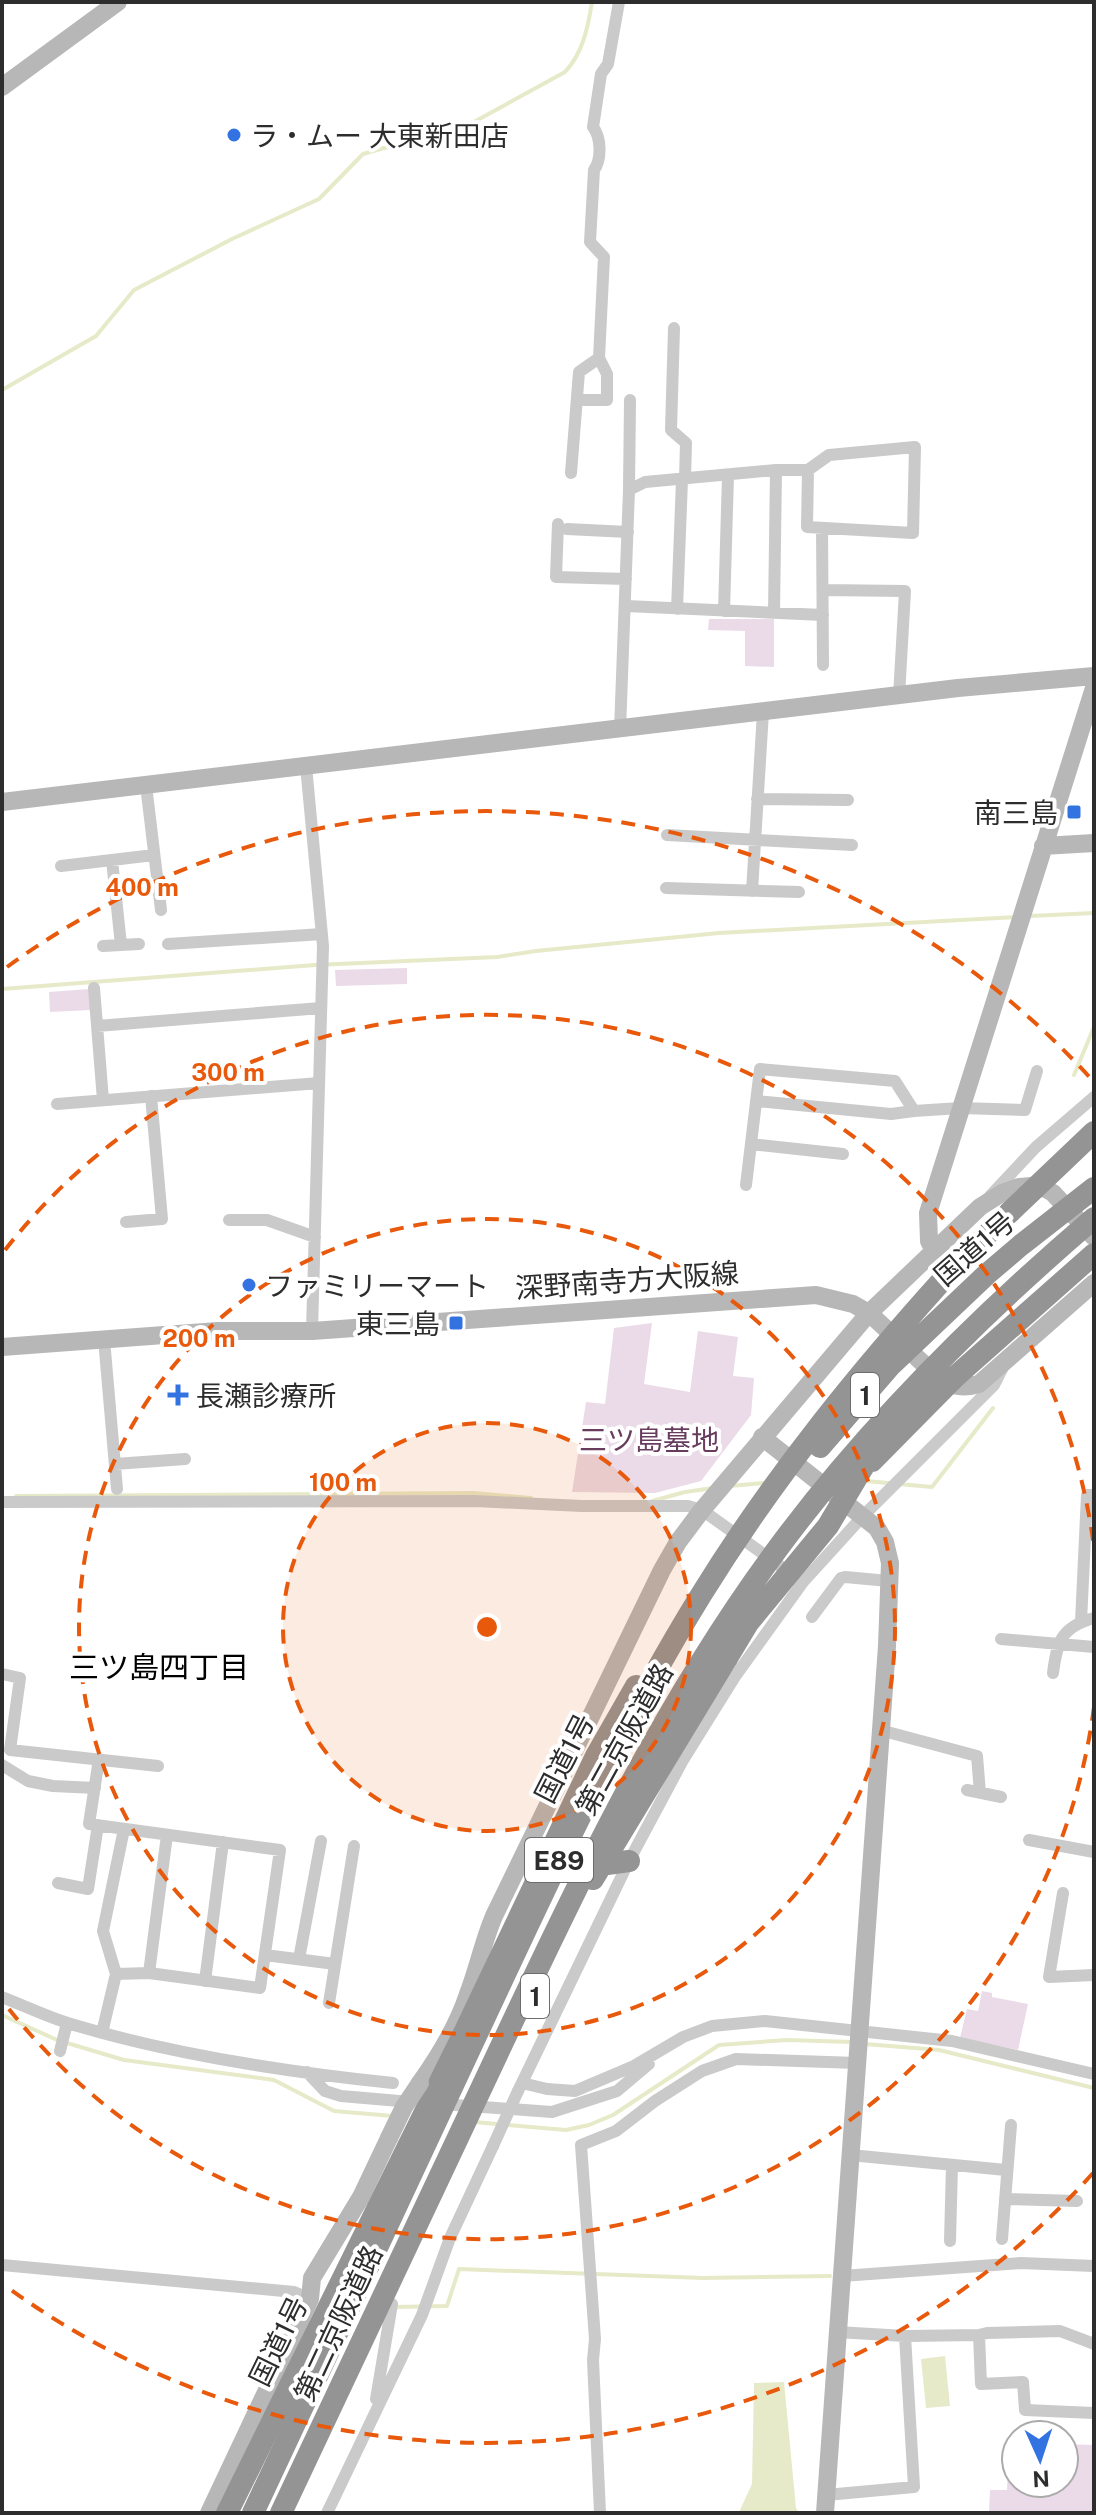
<svg xmlns="http://www.w3.org/2000/svg" width="1096" height="2515" font-family="'Public Sans','Noto Sans JP',sans-serif">
  <style>
    .green { fill: #ebdbe8 }
    .water { fill: #e7eac8 }
    .lines { fill: none; stroke-linecap: round; stroke-linejoin: round }
    .stream { stroke: #e7eac8; stroke-width: 4 }
    .street { stroke: #cacaca; stroke-width: 12 }
    .secondary { stroke: #b7b7b7; stroke-width: 18 }
    .highway { stroke: #949494; stroke-width: 22 }
    .street-bridge { stroke: #cacaca; stroke-width: 12 }
    .secondary-bridge { stroke: #b7b7b7; stroke-width: 18 }
    .highway-bridge { stroke: #949494; stroke-width: 22 }
    .ring { fill: none; stroke: #e8590c; stroke-width: 4; stroke-dasharray: 14 10 }
    .poi-dot { fill: #3372e1; stroke: #fff; stroke-width: 3 }
    .labels { text-anchor: middle; dominant-baseline: central; stroke-width: 8; stroke-linejoin: round; paint-order: stroke }
    .shield { fill: #fff; stroke: #6c6c6c; stroke-width: 2 }
    .shield-label { font-size: 26px; font-weight: bold; fill: #2d2d2d }
    .poi-label { font-size: 28px; fill: #2d2d2d; stroke: #fff; text-anchor: start }
    .street-label { font-size: 28px; fill: #2d2d2d; stroke: #fff }
    .park-label { font-size: 28px; fill: #683c5d; stroke: #fff }
    .neighbourhood-label { font-size: 30px; fill: #000; stroke: #fff }
    .centre { fill: #e8590c; stroke: #fff; stroke-width: 4 }
    .ring-label { font-size: 24px; text-anchor: middle; font-weight: bold; fill: #e8590c; stroke: #fff; stroke-width: 8; stroke-linejoin: round; paint-order: stroke }
  </style>
  <rect width="100%" height="100%" fill="#fff"/>
  <path class="green" d="M709,619H774V667L745,666V631L708,630Z
    M407,968V984L336,986L335,970Z
    M89,989L91,1010L50,1012L49,992Z
    M652,1323L644,1384L690,1392L698,1331L738,1337L733,1376L754,1378L751,1415L701,1481L655,1493L572,1492L586,1402L605,1404L614,1328Z
    M982,1991L992,1993V1997L1028,2004L1018,2050L960,2038L967,2009L978,2011Z
    M1009,2442H1016V2483H1064V2444L1094,2445V2513H989L990,2490H1007Z"/>
  <path class="water" d="M945,2356L950,2406L926,2408L921,2359Z
    M784,2382L796,2508L799,2513H741L740,2510L752,2484L754,2383Z"/>
  <g class="lines">
    <path class="stream" d="M2,390L96,336L134,290L232,239L319,199L363,154L472,123L565,72C583,53 588,27 592,2
      M1030,916L1094,913
      M2,989L315,965L497,957L536,951L719,933L1017,917
      M1074,1075L1094,1027
      M866,1481L932,1487L993,1408
      M730,1486L765,1483
      M16,1496L473,1493L531,1498
      M652,1501L685,1492L713,1488
      M2,2015L57,2040L124,2060L274,2080L334,2111L393,2116
      M865,2044L939,2050L1094,2088
      M474,2122L566,2130L589,2125L613,2115L719,2045L786,2040L853,2042
      M395,2307L447,2306L459,2269L703,2278L830,2276"/>
    <path class="street" d="M674,328L671,430L686,443L685,479
      M577,400H607V374L599,358
      M571,473L579,372L599,358L604,257L590,242L594,170C602,159 601,137 593,127L601,74L608,64L619,2
      M629,490L630,400
      M558,524L556,577L626,579
      M822,528L823,665
      M567,529L628,532
      M823,590L905,591L899,696
      M626,606L823,615
      M677,609L682,480
      M724,611L728,476
      M774,613L776,470
      M620,730L629,490L645,482L776,470H808L829,455L915,447L913,533L807,527L808,470
      M306,766L323,946L312,1331
      M146,785L161,910
      M757,799L848,800
      M667,835L852,845
      M112,860L121,945
      M61,866L154,855
      M666,888L799,892
      M752,891L763,712
      M168,944L322,934
      M103,946L139,944
      M94,988L103,1100
      M97,1026L321,1008
      M756,1101L891,1114L914,1111
      M57,1104L319,1083
      M751,1144L843,1154
      M746,1185L760,1069L895,1081L914,1111L960,1108L1025,1110L1037,1071
      M990,1196L1036,1147L1094,1097
      M229,1220H267L315,1237
      M126,1222L162,1219L151,1096
      M104,1339L117,1489
      M115,1464L185,1459
      M2,1502L475,1501L582,1506H688L702,1510L794,1576
      M812,1617L841,1578L845,1577L889,1581
      M1081,1622L1087,1495H1094
      M1001,1639L1094,1647
      M1053,1673C1057,1642 1061,1627 1094,1618
      M2,1674L20,1678L10,1750L158,1766
      M880,1730L977,1756L980,1793
      M99,1759L89,1824L280,1850L260,1988L149,1973L116,1974L102,2033
      M2,1765L28,1781L53,1786L95,1788
      M967,1790L1001,1797
      M1029,1840L1094,1852
      M58,1883L88,1889L98,1825
      M1063,1893L1049,1977L1094,1975
      M265,1955L335,1964
      M299,1959L321,1841
      M149,1973L167,1835
      M116,1974L103,1931L124,1829
      M205,1981L223,1842
      M2,1997C25,2006 48,2017 71,2024C173,2055 287,2072 393,2083
      M329,2003L354,1846
      M60,2051L67,2023
      M307,2072L325,2091L341,2096L411,2102
      M522,2083L547,2089L575,2091L634,2066L683,2037L712,2026L765,2021L952,2041L1094,2074
      M518,2091L629,1861L683,1760L734,1678L803,1582L862,1517L994,1385L1003,1367
      M441,2104L552,2112L617,2091L649,2064
      M850,2155L1006,2170
      M1005,2199L1077,2201
      M1002,2239L1011,2125
      M950,2241L952,2165
      M2,2265L294,2292L310,2299
      M842,2276L1021,2263L1094,2266
      M837,2332L905,2336L979,2335L987,2333L1060,2331L1094,2344
      M979,2335L981,2384L1023,2382L1025,2410L1094,2413
      M376,2399L392,2304
      M826,2495L914,2487L905,2336
      M327,2513L422,2315L450,2238L493,2146
      M600,2513L593,2360L595,2339L581,2145L616,2131L655,2101L702,2071L736,2059L857,2063"/>
    <path class="secondary" d="M2,87L118,2
      M2,802L958,688L1094,676
      M1043,846L1094,843
      M934,1251L929,1241L928,1213L1094,688
      M2,1347L218,1331H312L816,1295L853,1304L869,1313L943,1382C957,1387 965,1388 979,1384L1094,1283
      M762,1437L877,1528L885,1542L890,1563L887,1646L825,2513
      M420,2083C440,2055 457,2027 468,1994C478,1968 483,1942 494,1916L662,1570L678,1542L702,1510L869,1313L980,1207L1002,1193L1019,1187L1032,1186L1046,1189L1053,1193L1094,1237
      M209,2513L310,2299L312,2278L361,2197L389,2138"/>
    <path class="highway" d="M958,1263L1010,1212
      M956,1376L1094,1254
      M600,1865L629,1861
      M593,1879L727,1658
      M227,2513L464,2033L596,1756L636,1686"/>
    <path class="street-bridge" d="M493,2146L518,2091"/>
    <path class="secondary-bridge" d="M389,2138L404,2107L420,2083"/>
    <path class="highway-bridge" d="M1010,1212L1094,1132
      M820,1447L890,1366L987,1274L1021,1245L1094,1188
      M872,1461L956,1376
      M727,1658L748,1623L828,1526L878,1442
      M253,2513C330,2349 407,2185 483,2021C551,1876 617,1731 701,1595C775,1475 863,1367 958,1263
      M281,2513C353,2361 424,2209 496,2057C577,1884 660,1709 773,1555C865,1429 976,1319 1094,1218"/>
  </g>
  <circle cx="487" cy="1627" r="204" fill="#e8590c" fill-opacity=".12"/>
  <g class="ring">
    <circle cx="487" cy="1627" r="204"/>
    <circle cx="487" cy="1627" r="408"/>
    <path d="M1094 1707A612 612 0 0 1 5 2004M5 1250A612 612 0 0 1 1094 1547"/>
    <path d="M1093 2173A816 816 0 0 1 7 2287M7 967A816 816 0 0 1 1093 1081"/>
  </g>
  <g class="poi-dot">
    <circle cx="234" cy="135" r="8"/>
    <rect x="1066" y="804" width="16" height="16" rx="4"/>
    <circle cx="249" cy="1285" r="8"/>
    <rect x="448" y="1315" width="16" height="16" rx="4"/>
    <path d="M174 1383h8v8h8v8h-8v8h-8v-8h-8v-8h8z"/>
  </g>
  <g class="labels">
    <g class="shield">
      <rect x="851" y="1373" width="28" height="44" rx="6"/>
      <rect x="525" y="1838" width="68" height="44" rx="6"/>
      <rect x="521" y="1974" width="28" height="44" rx="6"/>
    </g>
    <g class="shield-label">
      <text x="865" y="1395">1</text>
      <text x="559" y="1860">E89</text>
      <text x="535" y="1996">1</text>
    </g>
    <g class="poi-label">
      <text x="250" y="135">ラ・ムー 大東新田店</text>
      <text x="1058" y="812" text-anchor="end">南三島</text>
      <text x="265" y="1285">ファミリーマート</text>
      <text x="440" y="1323" text-anchor="end">東三島</text>
      <text x="196" y="1395">長瀬診療所</text>
    </g>
    <g class="street-label">
      <text transform="translate(974 1248) rotate(-41)">国道1号</text>
      <text transform="translate(627 1280) rotate(-4)">深野南寺方大阪線</text>
      <text transform="translate(624 1739) rotate(-61)">第二京阪道路</text>
      <text transform="translate(564 1758) rotate(-63)">国道1号</text>
      <text transform="translate(338 2323) rotate(-65)">第二京阪道路</text>
      <text transform="translate(278 2341) rotate(-64)">国道1号</text>
    </g>
    <g class="park-label">
      <text x="649" y="1439">三ツ島墓地</text>
    </g>
    <g class="neighbourhood-label">
      <text x="159" y="1667">三ツ島四丁目</text>
    </g>
  </g>
  <circle cx="487" cy="1627" r="12" class="centre"/>
  <g class="ring-label">
    <text x="142" y="896">400 m</text>
    <text x="228" y="1081">300 m</text>
    <text x="199" y="1347">200 m</text>
    <text x="343" y="1491">100 m</text>
  </g>
  <rect width="1096" height="2515" fill="none" stroke="#2d2d2d" stroke-width="8"/>
  <g transform="translate(1040 2459) rotate(177)"><circle r="38" fill="#ffffff" stroke="#ababab" stroke-width="2"/>
  <path d="M0-6L14 30L0 20L-14 30Z" fill="#3372e1"/>
  <text y="-12" font-size="22" font-weight="bold" text-anchor="middle" fill="#2d2d2d">N</text>
  </g>
</svg>
